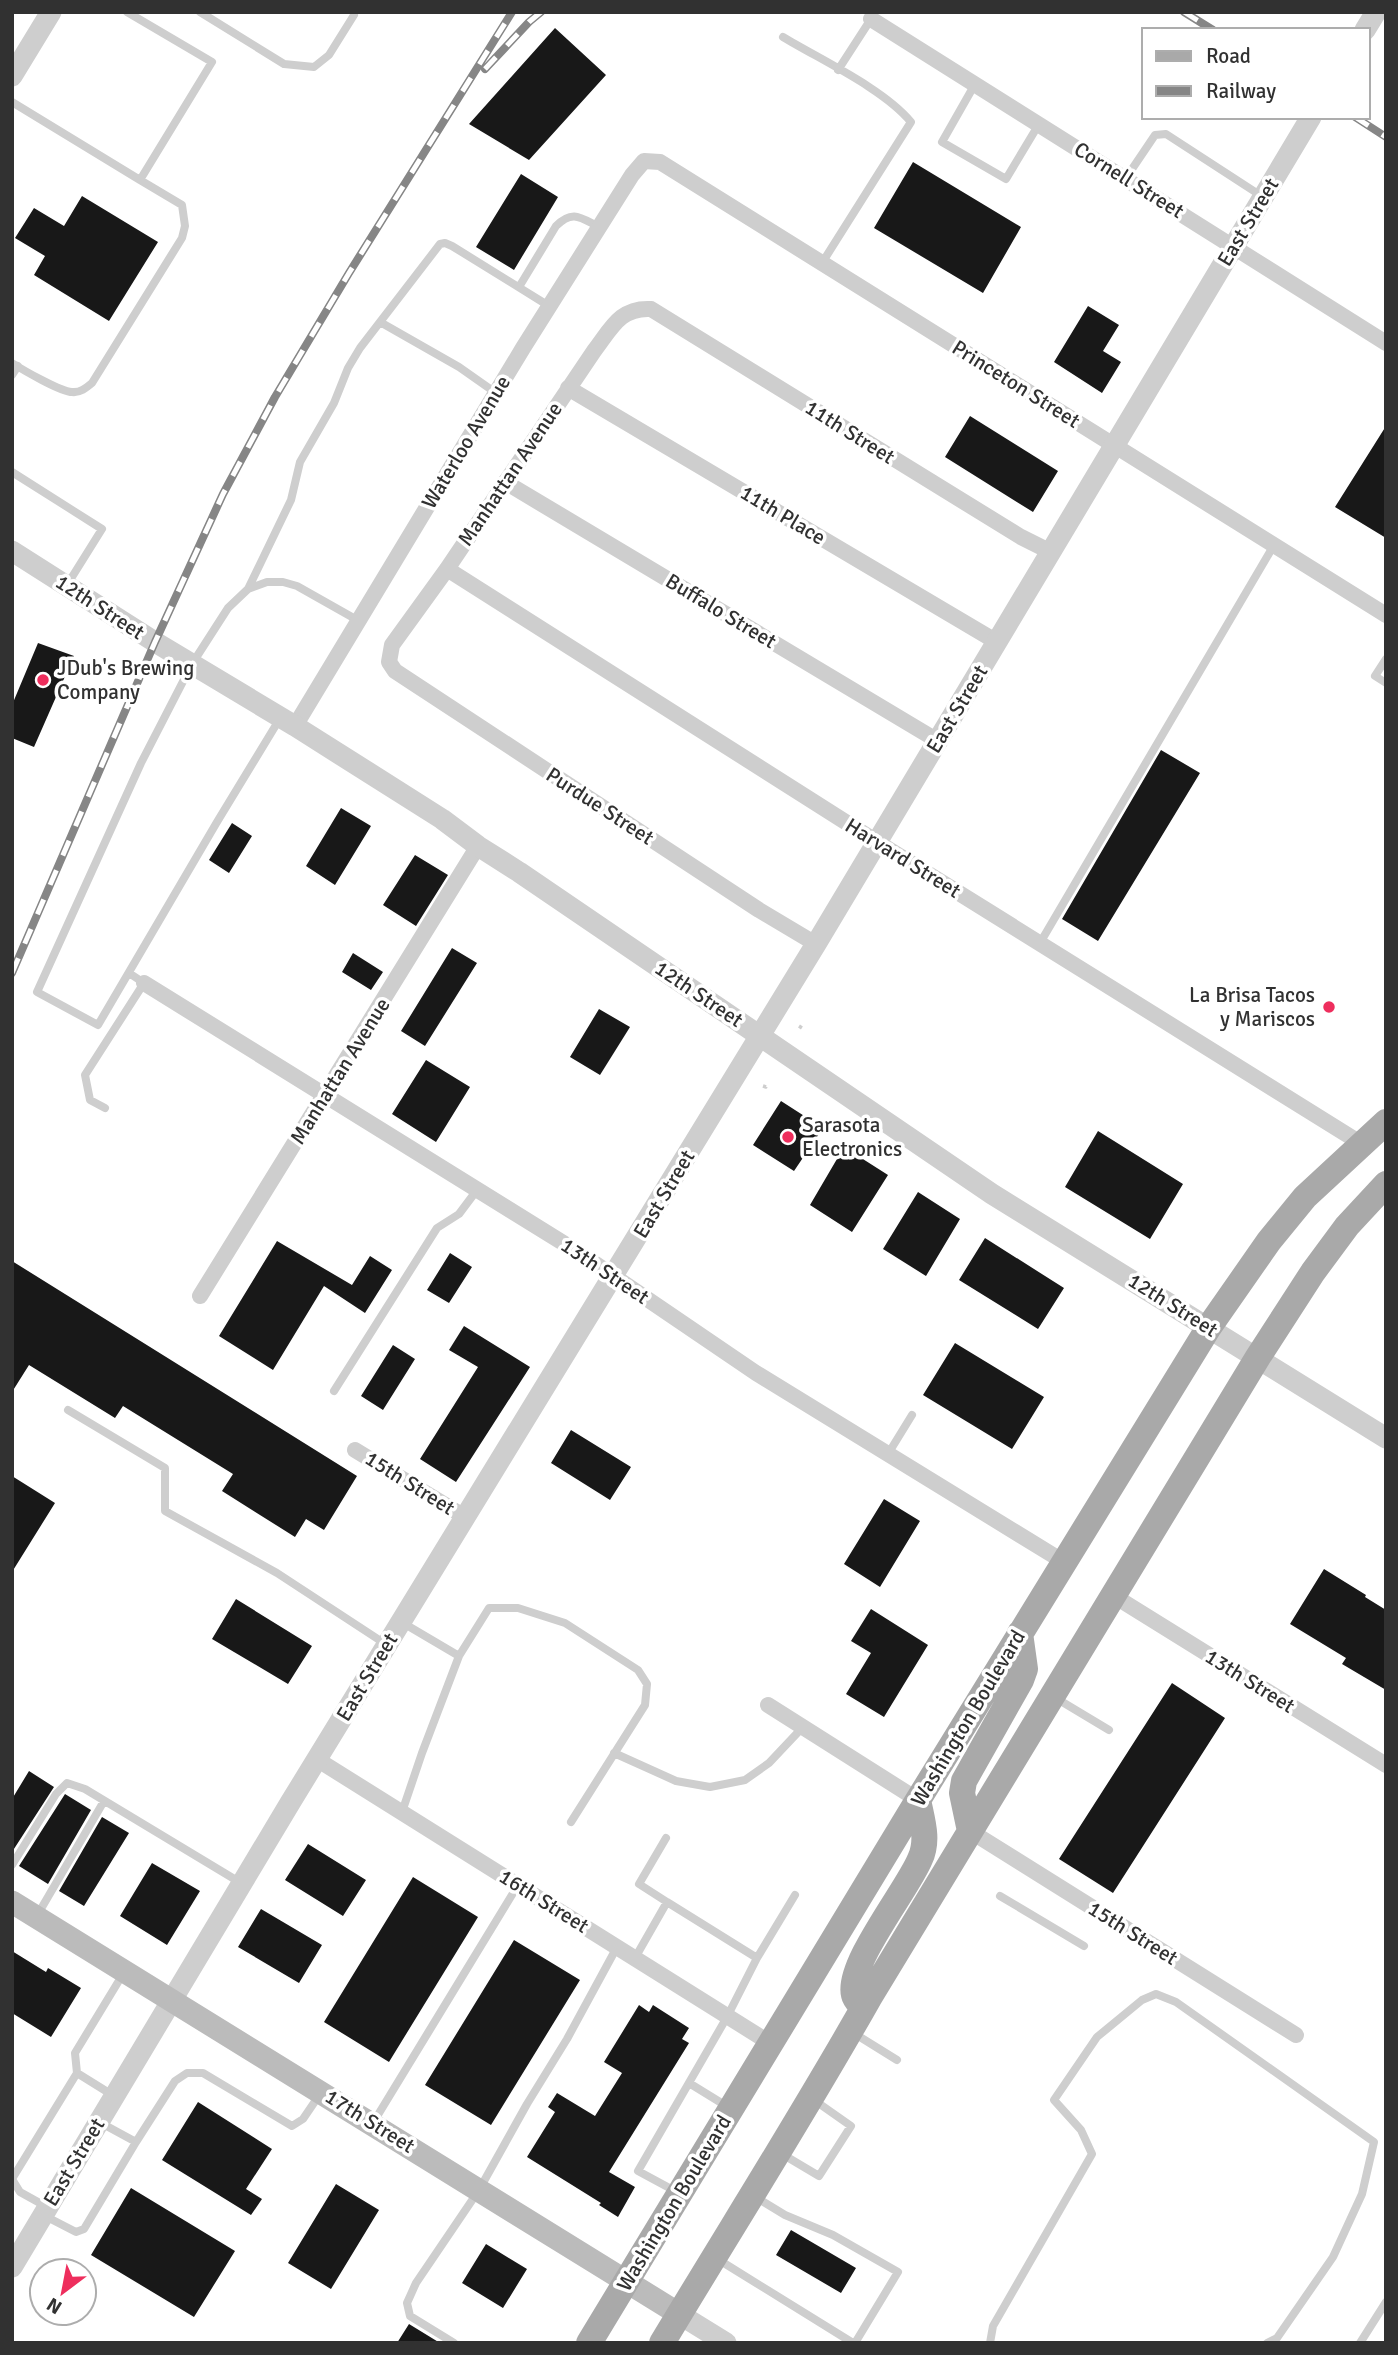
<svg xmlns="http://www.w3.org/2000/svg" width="1398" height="2355" font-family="Signika,sans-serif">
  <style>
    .building { fill: #181818 }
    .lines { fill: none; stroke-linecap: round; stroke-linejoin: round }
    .path { stroke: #cecece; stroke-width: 3.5; stroke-dasharray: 3.5 3.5; stroke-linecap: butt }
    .service { stroke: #cecece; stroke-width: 8 }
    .minor { stroke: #cecece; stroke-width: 16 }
    .tertiary { stroke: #cecece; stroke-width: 21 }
    .secondary { stroke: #bbb; stroke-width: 23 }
    .primary { stroke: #a9a9a9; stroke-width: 26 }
    .rail-casing { stroke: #868686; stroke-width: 8 }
    .rail { stroke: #fff; stroke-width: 5; stroke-dasharray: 16; stroke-linecap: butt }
    .poi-dot { fill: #ee2e5d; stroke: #fff; stroke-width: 2.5 }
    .labels { text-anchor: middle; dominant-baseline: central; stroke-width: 7; stroke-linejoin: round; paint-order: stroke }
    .street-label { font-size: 21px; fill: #313131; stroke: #fff }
    .poi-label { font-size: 21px; fill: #313131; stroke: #fff; text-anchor: start }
  </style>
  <rect width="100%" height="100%" fill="#fff"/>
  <path class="building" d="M555,28L606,75L529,160L469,124Z
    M913,162L1021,227L983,293L874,228Z
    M521,174L558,197L514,270L476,247Z
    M82,196L158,242L109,321L34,275L45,256L15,238L34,208L64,226Z
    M1088,306L1119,325L1103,351L1121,362L1102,393L1054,362Z
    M970,416L1058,471L1033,512L945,457Z
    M1386,426V538L1335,507Z
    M38,643L74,656L34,747L12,738V705Z
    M1161,750L1200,773L1098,941L1062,919Z
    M341,808L371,826L335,885L306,866Z
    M232,823L252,836L229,873L209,860Z
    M415,855L448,875L416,926L383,905Z
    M452,948L477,963L425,1046L401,1031Z
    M353,953L383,972L371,990L342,972Z
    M599,1009L630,1027L600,1075L570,1057Z
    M426,1060L470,1087L436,1142L392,1114Z
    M781,1101L823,1128L794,1171L753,1145Z
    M1098,1131L1183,1184L1150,1239L1065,1187Z
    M844,1147L888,1175L852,1232L810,1205Z
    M918,1192L960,1219L926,1276L883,1249Z
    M985,1238L1064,1288L1038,1329L959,1280Z
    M277,1241L352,1285L370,1256L392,1270L365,1313L324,1286L273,1370L219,1336Z
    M450,1253L472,1267L449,1303L427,1290Z
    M12,1261L357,1476L324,1530L306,1519L295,1537L222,1491L233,1474L123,1406L115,1418L29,1365L12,1392Z
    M464,1326L530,1367L456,1482L420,1459L478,1367L449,1350Z
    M955,1343L1044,1397L1012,1449L923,1395Z
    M393,1345L415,1359L383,1410L361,1396Z
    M571,1430L631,1467L610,1500L551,1463Z
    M12,1476L55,1503L12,1572Z
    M884,1499L920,1521L880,1587L844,1564Z
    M1324,1569L1366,1595L1365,1597L1386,1610V1690L1342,1664L1346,1658L1290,1624Z
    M236,1599L312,1646L288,1684L212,1639Z
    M871,1609L928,1645L884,1717L846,1694L871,1653L851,1641Z
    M1172,1683L1225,1718L1113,1893L1059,1859Z
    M29,1771L54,1787L12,1852V1799Z
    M65,1794L91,1810L48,1884L19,1866Z
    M102,1817L129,1833L84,1906L59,1891Z
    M308,1844L366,1880L343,1916L285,1880Z
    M152,1863L200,1891L167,1945L120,1916Z
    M413,1877L478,1917L389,2062L324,2022Z
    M261,1909L322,1945L299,1983L238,1947Z
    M514,1940L580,1980L491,2125L425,2085Z
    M12,1951L46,1972L48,1968L81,1988L51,2037L12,2013Z
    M639,2005L649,2012L653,2005L689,2028L682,2039L689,2043L609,2172L635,2187L618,2217L599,2205L601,2203L527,2157L555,2112L548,2107L557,2093L595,2116L622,2073L604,2062Z
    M198,2102L272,2149L246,2189L262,2199L251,2215L162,2160Z
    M336,2184L379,2210L331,2289L288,2263Z
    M131,2188L235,2251L194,2317L91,2255Z
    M791,2230L856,2268L841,2293L776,2255Z
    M486,2244L527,2269L503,2308L462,2283Z
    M409,2324L440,2343H397Z"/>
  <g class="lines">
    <path class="path" d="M799,1026L802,1028L801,1030
      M763,1086L766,1087L767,1085"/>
    <path class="service" d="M200,12L284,64L314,67L329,55L354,15
      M783,37C821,60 884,89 911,122L822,263
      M838,70L871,19
      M975,84L942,142L1006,179L1039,124
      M12,102L140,180
      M1126,178L1155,135L1166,134L1263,197
      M519,287L556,226C573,209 581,218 599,227
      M380,322L459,367L496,393
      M12,363C23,370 61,392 72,392C80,393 86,388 92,383L182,238L185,226L182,205L140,180L212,62L127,12
      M12,375L18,366
      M12,472L102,529L67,585
      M248,589L291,500L300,462L334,403L348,368L360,348L440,244L445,243L452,246L549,306
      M1386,659L1375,676L1386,683
      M279,720L217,822L98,1025L37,992L141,763L192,664L228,608L248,589L267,582H283L297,586L359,621
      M1040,943L1274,545
      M105,1108L90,1100L85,1075L144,983L129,973
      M334,1391L437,1228L459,1214L477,1190
      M68,1410L165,1468V1511L277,1573L387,1645
      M888,1454L912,1415
      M403,1623L459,1656L489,1608H518L565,1623L638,1670L647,1684L645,1705L571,1822
      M1054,1697L1109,1730
      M614,1753L676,1781L710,1787L745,1780L769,1763L802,1728
      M402,1812L422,1753L459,1656
      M666,1838L639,1884L667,1902
      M12,1865L56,1794L67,1783L85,1789L241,1883
      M1000,1896L1084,1946
      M38,1914L104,1801
      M635,1958L667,1902L757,1958L727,2017L638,2171L675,2191
      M757,1958L795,1895
      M852,2032L897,2060
      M77,2073L75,2053L123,1974
      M689,2083L728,2107
      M373,2123L518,1885
      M136,2142L175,2081L187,2073H203L292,2126L303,2119L320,2094
      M782,2154L819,2176L851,2126L814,2100
      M757,2198L785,2215L833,2235L898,2272L855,2343
      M47,2207L20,2192L12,2179L77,2073L114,2096
      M43,2215L76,2232L84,2229L136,2142L101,2123
      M719,2260L853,2343
      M454,2343L410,2316L407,2303L416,2283L479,2190L527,2104L567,2039L617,1947
      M990,2343L993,2326L1092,2154L1081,2130L1054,2100L1097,2037L1142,2000L1156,1994L1176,2002L1374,2142L1362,2194L1333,2257L1277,2338L1267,2343
      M1360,2343L1386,2302"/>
    <path class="minor" d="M871,19L1386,343
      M568,388L997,642
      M505,482L938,741
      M447,569L877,842L1362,1144
      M295,726L523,348L632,175L644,161L660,162L1386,615
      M816,944L759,910L395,671L389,662L392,645L447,569L594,351C611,329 620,307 651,309L1021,537L1051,552
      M144,983L581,1254L756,1373L1064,1562
      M200,1296L478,846
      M355,1450L465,1517
      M1114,1596L1386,1765
      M768,1705L918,1800
      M318,1760L770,2043
      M970,1831L1296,2035"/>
    <path class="tertiary" d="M1365,30L1376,12
      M12,76L51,12
      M12,551L155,642L295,726L442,819L478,846L519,872L992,1194L1386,1438
      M12,2267L290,1803L816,944L1311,117
      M679,2314L726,2343"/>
    <path class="secondary" d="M12,1902L679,2314"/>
    <path class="primary" d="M970,1831L962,1793L964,1781L1021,1680L1025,1669L1020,1633
      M863,2008C860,2004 855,2000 854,1995C846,1965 908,1889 920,1859C929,1840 922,1820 918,1800
      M589,2343L918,1800L1209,1327L1269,1241L1305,1197L1386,1122
      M662,2343C731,2228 803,2115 869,1998L1258,1357L1313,1272L1347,1226L1386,1184"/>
    <g class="rail-casing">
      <path id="rail" d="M1184,12L1213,30
        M485,69L529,22L541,12
        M1355,117L1386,137
        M12,973L155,642L223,494L275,397L349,273L512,12"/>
    </g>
    <use href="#rail" class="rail"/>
  </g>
  <g class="poi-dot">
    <circle cx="43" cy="680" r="7"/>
    <circle cx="1329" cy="1007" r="7"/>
    <circle cx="788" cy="1137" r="7"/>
  </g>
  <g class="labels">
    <g class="street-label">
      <text transform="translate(1129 180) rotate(32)">Cornell Street</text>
      <text transform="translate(1248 222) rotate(-59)">East Street</text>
      <text transform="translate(1016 384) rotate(32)">Princeton Street</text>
      <text transform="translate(850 432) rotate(32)">11th Street</text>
      <text transform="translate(466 442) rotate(-59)">Waterloo Avenue</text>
      <text transform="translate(510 474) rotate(-56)">Manhattan Avenue</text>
      <text transform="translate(783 515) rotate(31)">11th Place</text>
      <text transform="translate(100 607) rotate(33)">12th Street</text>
      <text transform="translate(721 611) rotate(31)">Buffalo Street</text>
      <text transform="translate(957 709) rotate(-59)">East Street</text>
      <text transform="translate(600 806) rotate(33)">Purdue Street</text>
      <text transform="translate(903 858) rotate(32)">Harvard Street</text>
      <text transform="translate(699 994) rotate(34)">12th Street</text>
      <text transform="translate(340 1071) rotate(-58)">Manhattan Avenue</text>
      <text transform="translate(664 1194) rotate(-59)">East Street</text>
      <text transform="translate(605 1271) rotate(34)">13th Street</text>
      <text transform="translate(1173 1305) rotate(32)">12th Street</text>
      <text transform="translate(410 1483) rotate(32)">15th Street</text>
      <text transform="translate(367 1677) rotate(-59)">East Street</text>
      <text transform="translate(1250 1681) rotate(32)">13th Street</text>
      <text transform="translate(968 1718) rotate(-59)">Washington Boulevard</text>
      <text transform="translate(544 1901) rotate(32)">16th Street</text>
      <text transform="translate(1133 1933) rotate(32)">15th Street</text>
      <text transform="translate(370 2121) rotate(32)">17th Street</text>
      <text transform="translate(74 2162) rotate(-59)">East Street</text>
      <text transform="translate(674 2203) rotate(-59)">Washington Boulevard</text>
    </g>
    <g class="poi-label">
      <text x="57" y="668">JDub's Brewing<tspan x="57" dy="24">Company</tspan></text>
      <text x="1315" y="995" text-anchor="end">La Brisa Tacos<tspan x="1315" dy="24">y Mariscos</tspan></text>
      <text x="802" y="1125">Sarasota<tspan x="802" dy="24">Electronics</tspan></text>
    </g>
  </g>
  <rect width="1398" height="2355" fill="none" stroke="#313131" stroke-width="28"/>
  <rect x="1142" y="28" width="228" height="91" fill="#ffffff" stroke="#adadad" stroke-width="2"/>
  <rect x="1156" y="51" width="35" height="10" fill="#a9a9a9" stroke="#adadad" stroke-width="2"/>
  <text x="1206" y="63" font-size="21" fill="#313131">Road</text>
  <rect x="1156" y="86" width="35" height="10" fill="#868686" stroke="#adadad" stroke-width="2"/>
  <text x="1206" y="98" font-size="21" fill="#313131">Railway</text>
  <g transform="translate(63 2292) rotate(212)"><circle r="33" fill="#ffffff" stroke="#adadad" stroke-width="2"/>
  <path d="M0-5L12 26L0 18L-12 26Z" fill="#ee2e5d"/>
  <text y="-10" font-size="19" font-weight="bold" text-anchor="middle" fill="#313131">N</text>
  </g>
</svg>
